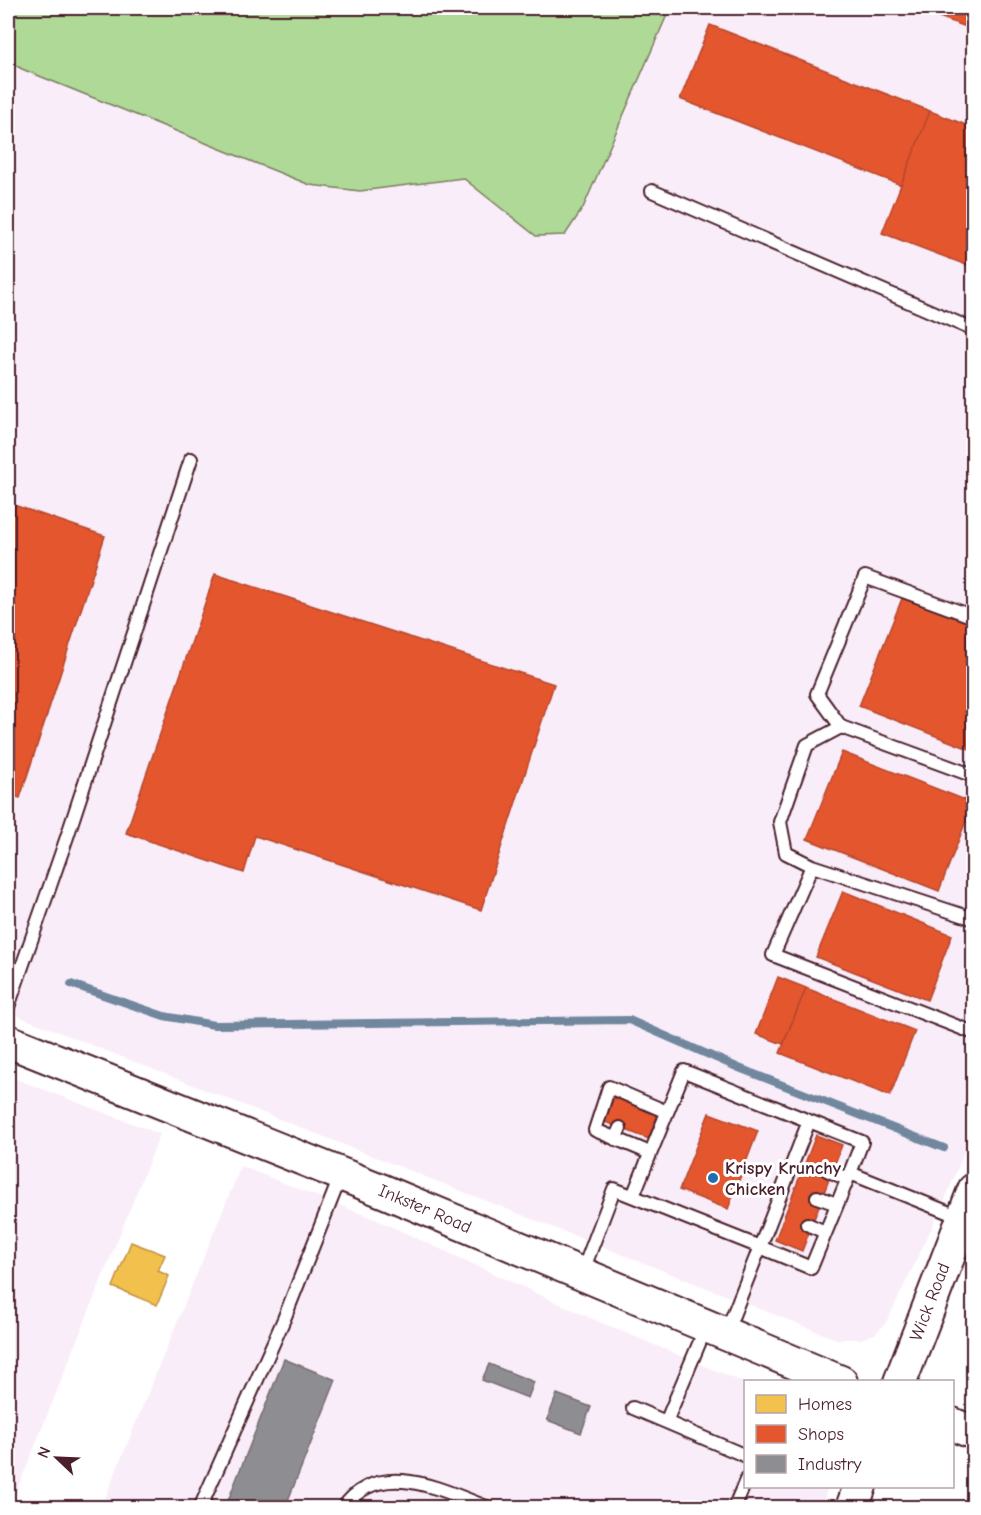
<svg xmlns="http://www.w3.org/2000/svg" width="981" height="1515" font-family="'Comic Neue',sans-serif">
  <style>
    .built { fill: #f9edf9 }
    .green { fill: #afd996; stroke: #7c7c60; stroke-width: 1.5 }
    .homes { fill: #f2c14e; stroke: #c09044; stroke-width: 1.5 }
    .shops { fill: #e4572e; stroke: #b6462d; stroke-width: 1.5 }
    .industry { fill: #8d8d92; stroke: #796c73; stroke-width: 1.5 }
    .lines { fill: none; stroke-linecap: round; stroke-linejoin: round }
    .stream { stroke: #70879e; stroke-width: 8 }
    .service-casing { stroke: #4a1f2b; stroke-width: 16 }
    .tertiary-casing { stroke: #4a1f2b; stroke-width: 36 }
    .service { stroke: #fff; stroke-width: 12 }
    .tertiary { stroke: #fff; stroke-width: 32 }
    .poi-dot { fill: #1f6fb2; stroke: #fff; stroke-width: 2 }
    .labels { text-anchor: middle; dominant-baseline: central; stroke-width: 6; stroke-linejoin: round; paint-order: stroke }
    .poi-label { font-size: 18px; font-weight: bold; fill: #4a1f2b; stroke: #fff; text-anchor: start }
    .street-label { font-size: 18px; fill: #4a1f2b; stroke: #fff }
  </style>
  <rect width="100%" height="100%" fill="#fff"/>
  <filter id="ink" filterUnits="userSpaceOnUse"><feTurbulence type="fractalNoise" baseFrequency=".0167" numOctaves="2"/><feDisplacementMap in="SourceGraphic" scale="12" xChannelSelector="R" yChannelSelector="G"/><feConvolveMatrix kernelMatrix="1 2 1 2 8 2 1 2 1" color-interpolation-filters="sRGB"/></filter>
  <g filter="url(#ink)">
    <path class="built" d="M8,8H973V1129L945,1200L894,1307L885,1324L875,1334L861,1339H836L8,1012Z
      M8,1076L160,1134L10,1508L8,1507Z
      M241,1166L377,1220L595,1320L745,1383L746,1486L828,1487L821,1508H101Z
      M973,1288V1379L964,1376L965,1314Z"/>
    <path class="green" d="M8,8H670L583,208L565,235L536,236L463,178L360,191L310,185L22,69L8,61Z"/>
    <path class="homes" d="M131,1242L165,1255L158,1271L169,1276L157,1305L113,1287Z"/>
    <path class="shops" d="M915,8H974V30Z
      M710,25L930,111L901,185L680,99Z
      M930,111L974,128V268L882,233Z
      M8,503L105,536L20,798L8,794Z
      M215,574L554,684L481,910L255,836L244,873L126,833Z
      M903,596L974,624V751L859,706Z
      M842,752L973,803L939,891L807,839Z
      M843,891L952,935L927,1000L816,957Z
      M778,977L806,988L783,1044L756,1034Z
      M806,988L915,1031L890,1096L780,1053Z
      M611,1093L659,1111L649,1139L600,1120Z
      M709,1113L758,1131L728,1209L679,1190Z
      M816,1135L842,1145L802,1251L775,1240Z"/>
    <path class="industry" d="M284,1359L336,1380L285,1508H225Z
      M489,1364L534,1382L528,1398L482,1380Z
      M557,1394L591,1407L581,1433L547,1420Z"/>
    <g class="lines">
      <path class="stream" d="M71,984L164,1016L214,1025L629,1020L739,1068L944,1148"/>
      <g class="service-casing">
        <path id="service" d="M652,191L974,330
          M974,617L865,577L817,694L841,727L974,776
          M812,866L786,853L780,822L807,745L841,727
          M974,919L812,866L773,955L974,1033
          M8,1007L67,837L191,459
          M615,1139L620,1128
          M650,1153L595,1130L609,1087L667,1112
          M827,1170L847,1179
          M633,1196L684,1071L809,1121
          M817,1197L837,1204
          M807,1224L825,1232
          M582,1273L614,1189L760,1247L809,1121L862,1142L850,1173
          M706,1327L666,1422L746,1456
          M726,1333L760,1247L811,1268L850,1173L962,1218
          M633,1408L666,1422
          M200,1508L284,1319L341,1175
          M343,1508C380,1456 443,1491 489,1508
          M734,1508L746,1480"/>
      </g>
      <g class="tertiary-casing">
        <path id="tertiary" d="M8,1041L383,1191L841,1382
          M900,1382L974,1190
          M952,1424L974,1433
          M852,1508L860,1486"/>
      </g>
      <use href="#service" class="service"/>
      <use href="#tertiary" class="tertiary"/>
    </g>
  </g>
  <circle class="poi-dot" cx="713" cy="1178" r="6"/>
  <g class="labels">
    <g class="poi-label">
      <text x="725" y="1168">Krispy Krunchy<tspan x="725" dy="21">Chicken</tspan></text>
    </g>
    <g class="street-label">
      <text transform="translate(425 1209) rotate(23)">Inkster Road</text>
      <text transform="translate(930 1302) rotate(-69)">Wick Road</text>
    </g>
  </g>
  <rect width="981" height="1515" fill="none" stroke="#fff" stroke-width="30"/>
  <rect x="15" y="15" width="951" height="1485" fill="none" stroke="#4a1f2b" stroke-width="2" filter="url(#ink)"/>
  <rect x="744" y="1380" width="210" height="108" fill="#ffffff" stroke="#b7a5aa" stroke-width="1.5"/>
  <rect x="756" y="1395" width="30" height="18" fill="#f2c14e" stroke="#b7a5aa" stroke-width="1.5"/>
  <text x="798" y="1410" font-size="18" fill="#4a1f2b">Homes</text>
  <rect x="756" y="1425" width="30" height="18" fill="#e4572e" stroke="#b7a5aa" stroke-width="1.5"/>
  <text x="798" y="1440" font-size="18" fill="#4a1f2b">Shops</text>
  <rect x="756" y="1455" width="30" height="18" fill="#8d8d92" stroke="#b7a5aa" stroke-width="1.5"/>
  <text x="798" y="1470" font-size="18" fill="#4a1f2b">Industry</text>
  <g transform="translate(57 1458) rotate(293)" stroke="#ffffff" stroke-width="4.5" paint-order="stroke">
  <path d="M0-4.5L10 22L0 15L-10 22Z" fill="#4a1f2b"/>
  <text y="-9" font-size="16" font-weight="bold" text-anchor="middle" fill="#4a1f2b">N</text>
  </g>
</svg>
